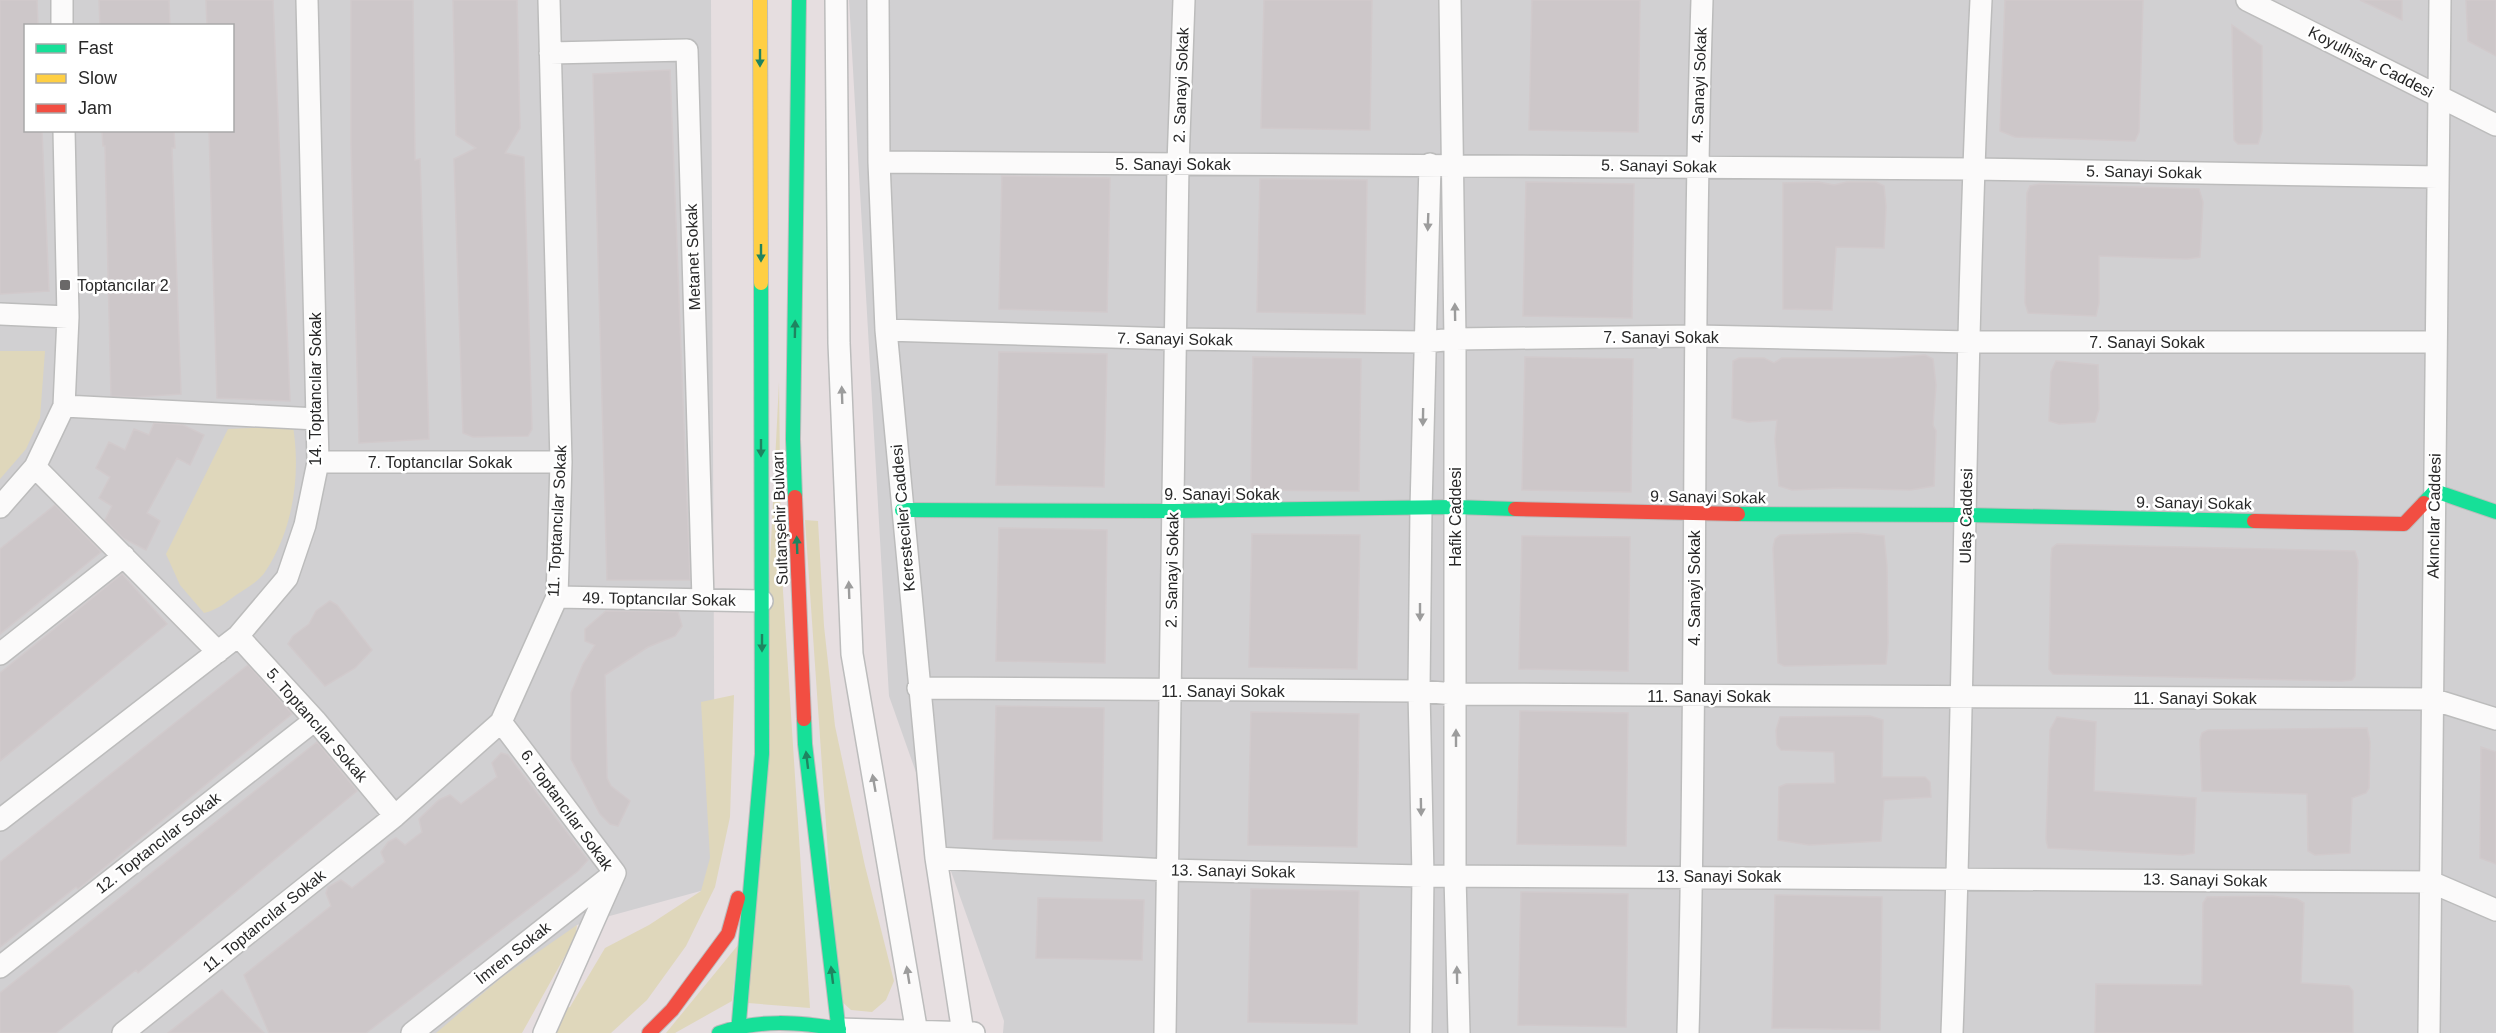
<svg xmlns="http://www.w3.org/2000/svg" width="2496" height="1033" font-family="Helvetica,sans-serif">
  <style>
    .industrial { fill: #d1d0d2; fill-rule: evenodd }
    .green { fill: #dfd7bb }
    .building { fill: #cdc7c9; stroke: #d1cacc; stroke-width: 1.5 }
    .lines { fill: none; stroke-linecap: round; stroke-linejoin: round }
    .street-casing { stroke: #bcbcbc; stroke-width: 24 }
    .fast-casing { stroke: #bcbcbc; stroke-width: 16 }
    .slow-casing { stroke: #bcbcbc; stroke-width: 16 }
    .jam-casing { stroke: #bcbcbc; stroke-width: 16 }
    .street { stroke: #fbfafa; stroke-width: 21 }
    .fast { stroke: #16e098; stroke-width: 14 }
    .slow { stroke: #ffcf43; stroke-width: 14 }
    .jam { stroke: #f24e42; stroke-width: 14 }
    .oneway { fill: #1f8460 }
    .oneway2 { fill: #9c9c9c }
    .poi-dot { fill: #6a6868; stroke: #fff; stroke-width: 2 }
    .labels { text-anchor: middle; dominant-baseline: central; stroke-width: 5; stroke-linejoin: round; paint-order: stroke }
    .street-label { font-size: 16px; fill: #282828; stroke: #fff }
    .poi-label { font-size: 16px; fill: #282828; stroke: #fff; text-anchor: start }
  </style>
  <rect width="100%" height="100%" fill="#e6dee0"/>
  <path class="industrial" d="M0,0H711L715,887L577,925L446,1033H0ZM26,26H232V130H26Z
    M849,0H2496V1033H1003L1004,1021L889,696Z"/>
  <path class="green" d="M0,351H45L40,418L26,449L0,479Z
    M779,382L781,560L810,1008L748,1003Z
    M293,426C301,476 293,530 265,572C258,582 245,589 236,595C225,603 217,610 204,613L180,585L166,554L228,429Z
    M805,520L818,521L824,626L835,726L865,866L894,981L886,1000L872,1012L851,1010L838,998Z
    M734,695L730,817L715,887L686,946L647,1000L611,1033H551L561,1009L570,1007L605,948L649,925L701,891L710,858L701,702Z
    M577,925L575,938L522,1033H436L501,978Z
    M738,945L732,1001L675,1033H666Z"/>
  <path class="building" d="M0,0H37L38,26H26V130H42L49,291L0,294Z
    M99,0H169L170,26H100Z
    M206,0H273L290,401L217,398L209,130H232V26H207Z
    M351,0H413L415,160L420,159L429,439L359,443L351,142Z
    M453,0H517L520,128L505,153L524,157L532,429L528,436L473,437L463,433L454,159L476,148L456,135Z
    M1264,0H1372L1370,130L1261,128Z
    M1532,0H1640L1638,132L1529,130Z
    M2005,0H2143L2139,132L2135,141L2015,137L2000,131Z
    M2360,0H2402V20Z
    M2466,0H2496V56L2468,41Z
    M2232,25L2262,46V131L2258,144H2238L2234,140Z
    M670,70L690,580H607L593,74Z
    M102,130H174L175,148H172L181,394L135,397L111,396L105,146H103Z
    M1002,176L1110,178L1107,312L999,309Z
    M1260,179L1367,180L1365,314L1257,312Z
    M1526,182L1634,184L1632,318L1523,316Z
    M1818,182L1834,185L1847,182H1876L1884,186L1886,207L1884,248L1836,247L1832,310L1783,309V183Z
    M2040,184L2199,189L2203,202L2200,257L2187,259L2099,256V303L2096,316L2028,313L2025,303L2027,193L2030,186Z
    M999,352L1107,354L1104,487L996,485Z
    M1925,355L1933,359L1936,385L1933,425L1936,431L1934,486L1910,490L1839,488L1792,490L1779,486L1775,439L1777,420L1748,422L1732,418L1733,361L1739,358H1764L1774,363L1782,358H1890Z
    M1253,357L1361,359L1359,491L1251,490Z
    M1525,357L1633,359L1631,492L1522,490Z
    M2056,361L2098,365L2099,409L2095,422L2059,424L2049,421L2051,372Z
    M154,423L183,425L204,435L190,465L177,458L147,513L160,521L146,550L123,538L105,520L112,506L99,498L110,477L96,468L109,442L125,450L134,429L149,435Z
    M55,505L101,552L0,634V549Z
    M999,528L1107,530L1105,663L996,661Z
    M1857,533L1884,536L1887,566L1888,643L1886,664L1784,666L1778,663L1773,548L1775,539L1780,535Z
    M1252,534L1360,535L1357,669L1249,667Z
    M1522,536L1630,537L1628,671L1519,669Z
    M2057,544L2355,551L2358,561L2355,676L2352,680L2342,681L2053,674L2049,669L2051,558L2052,548Z
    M122,574L167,624L0,761V673Z
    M330,601L337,605L372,650L355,668L325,686L288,644L293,636L309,624L316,611Z
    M606,611L678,612L682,626L675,636L648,647L605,675L607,778L611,786L630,801L618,826L610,824L600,814L571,759V693L583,664L595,645L585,641V629Z
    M248,665L292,714L78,889L76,887L0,947V862Z
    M996,706L1104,708L1102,841L993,839Z
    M1520,711L1628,713L1626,846L1517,844Z
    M1251,712L1359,714L1357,847L1248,845Z
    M1870,716L1883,720L1882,777H1925L1930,782L1931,797L1884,800L1881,841L1809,845L1778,840L1779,787L1786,784L1835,783L1834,752L1781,750L1777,745L1776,730L1780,717Z
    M2057,717L2096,722L2094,791L2196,798L2194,853L2183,855L2048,848L2046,839L2050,730Z
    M2367,728L2370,742L2369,788L2366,793L2352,798L2350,853L2315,855L2308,851L2307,794L2202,791L2200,740L2202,733L2208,730Z
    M317,742L357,791L138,973L136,970L56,1033H0V993Z
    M2481,747L2496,752V864L2480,858Z
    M501,753L508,755L588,860L578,871L366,1033H269L244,975L331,906L326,893L328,887L341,880L352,888L385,862L381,852L388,842L396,838L405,845L422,832L419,819L439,800L450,795L461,804L497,777L492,763Z
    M1251,889L1359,891L1357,1024L1248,1022Z
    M1521,892L1628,894L1626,1027L1518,1025Z
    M1775,895L1882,897L1880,1030L1772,1028Z
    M2272,896L2297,899L2304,903L2301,983L2349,986L2353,991V1033H2095L2096,984L2202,985L2203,903L2207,897Z
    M1038,898L1144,900L1142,960L1036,958Z
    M222,990L264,1033H168Z"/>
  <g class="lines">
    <g class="street-casing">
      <path id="street" d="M62,0V26
        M836,0L839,343L852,654L917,1033
        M878,0L879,162L886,330L936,858L963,1033
        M1450,0L1455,339V876L1459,1033
        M2247,0L2496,125
        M550,53L687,50L703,600
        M879,162L1973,169L2438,177
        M0,314L68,317
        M886,330L1175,339L1424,342L1455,339L1696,336L1970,342H2436
        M64,406L317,419
        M318,462H561
        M35,467L218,652
        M0,507L35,467L64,406L68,317L64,130
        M557,597L762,601
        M238,636L315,720L395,816
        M0,654L124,556
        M918,688L1419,691L1455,694L2432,699L2496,719
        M501,722L615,873L544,1033
        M0,820L238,636L287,578L305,525L318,462L307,0
        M936,858L1168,870L1423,876L2431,882L2496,910
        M0,967L315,720
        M839,1029L974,1033
        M123,1033L395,816L501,722L557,597L561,462L549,0
        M412,1033L612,875
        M1165,1033L1178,164L1184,0
        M1421,1033L1423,876L1419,691L1421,508L1430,164
        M1688,1033C1698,689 1691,344 1702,0
        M1952,1033C1965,689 1964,344 1981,0
        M2429,1033L2440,0"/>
    </g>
    <g class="fast-casing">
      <path id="fast" d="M795,497L793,439L799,0
        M2424,503L2435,491L2496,512
        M902,510L1173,511L1455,507L1515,509
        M1738,514L1966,515L2254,521
        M804,719L805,744L839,1033
        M719,1033C759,1019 798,1022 839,1029
        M738,1033L762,754L761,283"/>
    </g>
    <g class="slow-casing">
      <path id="slow" d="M760,0L761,283"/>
    </g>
    <g class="jam-casing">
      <path id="jam" d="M795,497L804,719
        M1515,509L1738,514
        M2254,521L2404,524L2424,503
        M649,1033L672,1010L728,934L738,898"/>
    </g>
    <use href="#street" class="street"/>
    <use href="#fast" class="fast"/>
    <use href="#slow" class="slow"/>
    <use href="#jam" class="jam"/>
  </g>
  <defs><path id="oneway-solid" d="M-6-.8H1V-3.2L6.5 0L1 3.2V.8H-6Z" transform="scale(1.5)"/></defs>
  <g class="oneway">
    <use href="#oneway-solid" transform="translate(760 58) rotate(90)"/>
    <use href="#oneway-solid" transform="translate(761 253) rotate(90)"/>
    <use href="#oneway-solid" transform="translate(795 329) rotate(-89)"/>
    <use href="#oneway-solid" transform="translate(761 448) rotate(90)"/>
    <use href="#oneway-solid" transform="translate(797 545) rotate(-92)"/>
    <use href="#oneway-solid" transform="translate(762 643) rotate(90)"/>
    <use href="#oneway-solid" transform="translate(807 760) rotate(-97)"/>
    <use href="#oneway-solid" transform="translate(832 975) rotate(-97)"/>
  </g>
  <g class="oneway2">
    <use href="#oneway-solid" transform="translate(1428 222) rotate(92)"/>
    <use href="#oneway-solid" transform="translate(1455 312) rotate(-91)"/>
    <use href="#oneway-solid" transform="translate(842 395) rotate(-92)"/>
    <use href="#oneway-solid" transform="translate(1423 417) rotate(91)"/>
    <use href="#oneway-solid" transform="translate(849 590) rotate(-92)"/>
    <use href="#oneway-solid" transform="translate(1420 612) rotate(90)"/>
    <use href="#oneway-solid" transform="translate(1456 738) rotate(-90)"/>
    <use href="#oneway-solid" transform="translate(874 783) rotate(-100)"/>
    <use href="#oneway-solid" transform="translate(1421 807) rotate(89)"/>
    <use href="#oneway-solid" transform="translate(908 975) rotate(-99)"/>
    <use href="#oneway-solid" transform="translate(1457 975) rotate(-91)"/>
  </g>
  <rect class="poi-dot" x="59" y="279" width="12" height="12" rx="3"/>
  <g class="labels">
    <g class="street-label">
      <text transform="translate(2371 62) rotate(27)">Koyulhisar Caddesi</text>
      <text transform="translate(1181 85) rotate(-88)">2. Sanayi Sokak</text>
      <text transform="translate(1699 85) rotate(-88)">4. Sanayi Sokak</text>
      <text x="1173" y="164">5. Sanayi Sokak</text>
      <text transform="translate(1659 166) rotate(1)">5. Sanayi Sokak</text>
      <text transform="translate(2144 172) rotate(1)">5. Sanayi Sokak</text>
      <text transform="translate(693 257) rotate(-92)">Metanet Sokak</text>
      <text x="1661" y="337">7. Sanayi Sokak</text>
      <text transform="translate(1175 339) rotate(1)">7. Sanayi Sokak</text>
      <text x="2147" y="342">7. Sanayi Sokak</text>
      <text transform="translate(315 389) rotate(-90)">14. Toptancılar Sokak</text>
      <text x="440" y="462">7. Toptancılar Sokak</text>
      <text x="1222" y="494">9. Sanayi Sokak</text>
      <text transform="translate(1708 497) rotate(1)">9. Sanayi Sokak</text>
      <text transform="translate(2194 503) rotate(1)">9. Sanayi Sokak</text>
      <text transform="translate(1966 516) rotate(-89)">Ulaş Caddesi</text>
      <text transform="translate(2434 516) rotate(-89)">Akıncılar Caddesi</text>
      <text transform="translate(1455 517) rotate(-90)">Hafik Caddesi</text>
      <text transform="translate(780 518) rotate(-92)">Sultanşehir Bulvarı</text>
      <text transform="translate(903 518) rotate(-95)">Keresteciler Caddesi</text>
      <text transform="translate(557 521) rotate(-87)">11. Toptancılar Sokak</text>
      <text transform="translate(1172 570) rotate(-89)">2. Sanayi Sokak</text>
      <text transform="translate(1694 588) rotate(-90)">4. Sanayi Sokak</text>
      <text transform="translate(659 599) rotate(1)">49. Toptancılar Sokak</text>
      <text x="1223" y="691">11. Sanayi Sokak</text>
      <text x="1709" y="696">11. Sanayi Sokak</text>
      <text x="2195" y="698">11. Sanayi Sokak</text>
      <text transform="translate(317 725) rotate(49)">5. Toptancılar Sokak</text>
      <text transform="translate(567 810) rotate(54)">6. Toptancılar Sokak</text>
      <text transform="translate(158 843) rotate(-38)">12. Toptancılar Sokak</text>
      <text transform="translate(1233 871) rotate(1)">13. Sanayi Sokak</text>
      <text x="1719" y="876">13. Sanayi Sokak</text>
      <text transform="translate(2205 880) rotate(1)">13. Sanayi Sokak</text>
      <text transform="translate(264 921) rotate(-39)">11. Toptancılar Sokak</text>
      <text transform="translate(513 953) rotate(-38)">İmren Sokak</text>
    </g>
    <g class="poi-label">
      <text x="77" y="285">Toptancılar 2</text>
    </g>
  </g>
  <rect x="24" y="24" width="210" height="108" fill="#ffffff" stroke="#a9a9a9" stroke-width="1.5"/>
  <rect x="36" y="44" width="30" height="9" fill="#16e098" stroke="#a9a9a9" stroke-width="1.5"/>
  <text x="78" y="54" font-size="18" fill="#282828">Fast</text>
  <rect x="36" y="74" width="30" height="9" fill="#ffcf43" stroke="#a9a9a9" stroke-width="1.5"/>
  <text x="78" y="84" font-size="18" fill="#282828">Slow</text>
  <rect x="36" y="104" width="30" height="9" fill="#f24e42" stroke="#a9a9a9" stroke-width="1.5"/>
  <text x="78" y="114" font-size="18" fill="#282828">Jam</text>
</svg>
